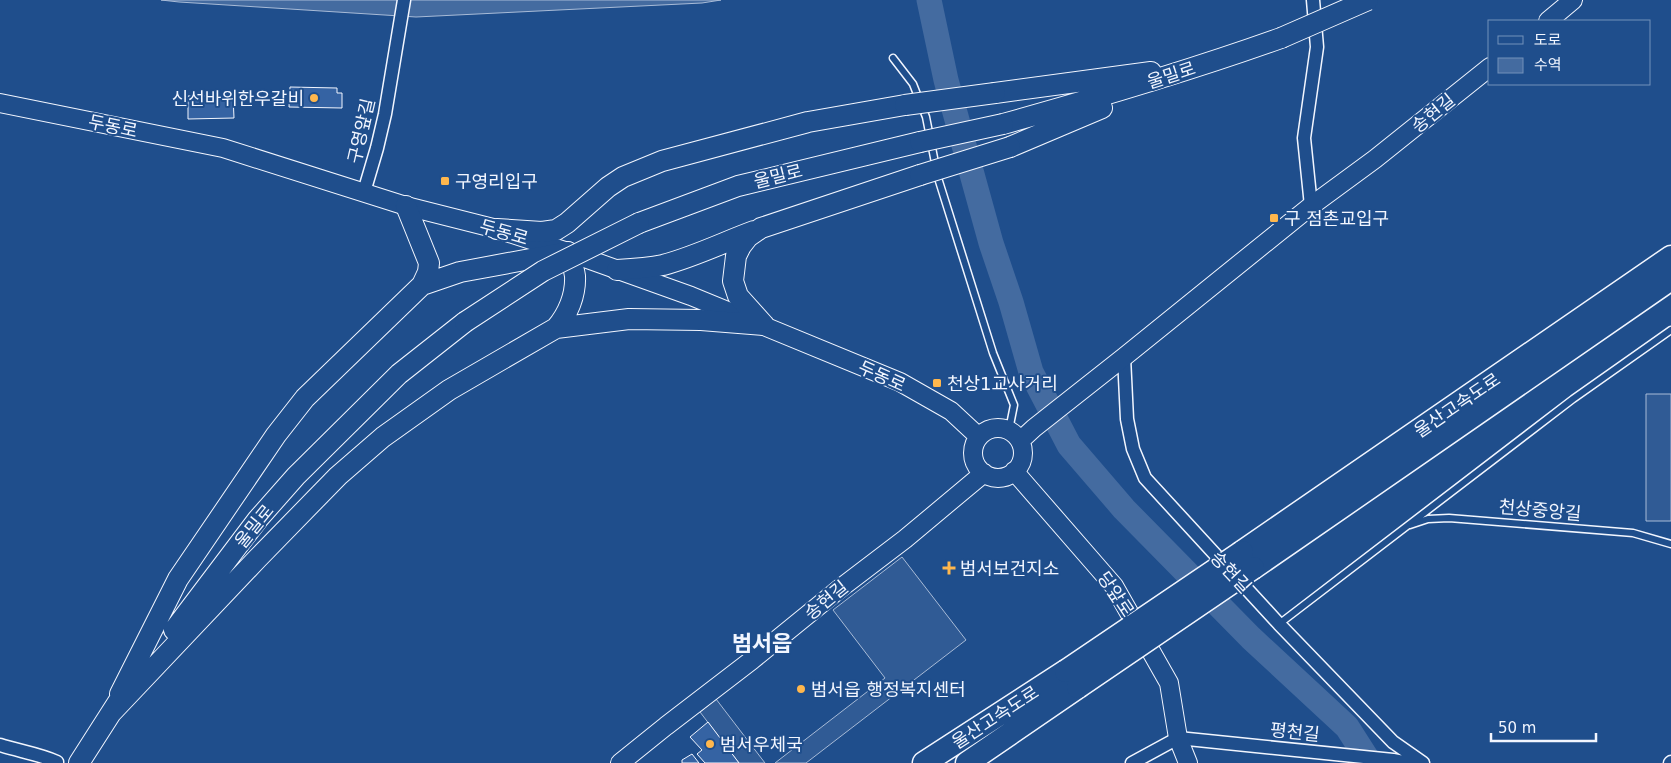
<svg xmlns="http://www.w3.org/2000/svg" width="1671" height="763" font-family="'DejaVu Sans','Noto Sans KR',sans-serif">
  <style>
    .built { fill: #305b95; stroke: #a8bbd7 }
    .water { fill: #446ba0; stroke: #a8bbd7 }
    .lines { fill: none; stroke-linecap: round; stroke-linejoin: round }
    .river { stroke: #446ba0; stroke-width: 25 }
    .building { fill: #3563a3; stroke: #f2f6ff }
    .lane-casing { stroke: #f2f6ff; stroke-width: 9 }
    .street-casing { stroke: #f2f6ff; stroke-width: 15 }
    .secondary-casing { stroke: #f2f6ff; stroke-width: 20 }
    .primary-casing { stroke: #f2f6ff; stroke-width: 22 }
    .highway-casing { stroke: #f2f6ff; stroke-width: 25 }
    .lane { stroke: #1f4e8c; stroke-width: 6 }
    .street { stroke: #1f4e8c; stroke-width: 12 }
    .secondary { stroke: #1f4e8c; stroke-width: 18 }
    .primary { stroke: #1f4e8c; stroke-width: 20 }
    .highway { stroke: #1f4e8c; stroke-width: 22 }
    .primary-bridge-casing { stroke: #f2f6ff; stroke-width: 22; stroke-linecap: butt }
    .highway-bridge-casing { stroke: #f2f6ff; stroke-width: 25; stroke-linecap: butt }
    .primary-bridge { stroke: #1f4e8c; stroke-width: 20 }
    .highway-bridge { stroke: #1f4e8c; stroke-width: 22 }
    .poi-dot { fill: #ffb74d; stroke: #1f4e8c; stroke-width: 2 }
    .labels { text-anchor: middle; dominant-baseline: central; stroke-width: 4; stroke-linejoin: round; paint-order: stroke }
    .street-label { font-size: 18px; fill: #f2f6ff; stroke: #1f4e8c }
    .poi-label { font-size: 18px; fill: #f2f6ff; stroke: #1f4e8c; text-anchor: start }
    .district-label { font-size: 22px; font-weight: bold; fill: #f2f6ff; stroke: #1f4e8c }
  </style>
  <rect width="100%" height="100%" fill="#1f4e8c"/>
  <path class="built" d="M1646,394H1671V521H1646Z
    M902,557L966,640L806,763H775L885,678L833,610Z
    M716,699L765,763H739L700,712Z"/>
  <path class="water" d="M161,0H721L702,3L416,17L179,2Z"/>
  <g class="lines">
    <path class="river" d="M929,0L946,80L991,243L1011,302L1031,372L1069,445L1124,509L1251,638L1347,727L1370,763"/>
  </g>
  <path class="building" d="M290,87L337,88V93H342V108L289,107Z
    M188,96H233L234,118L188,119Z
    M708,722L739,763H705L697,754L702,750L690,737Z
    M692,754L699,763H682V760Z"/>
  <g class="lines">
    <g class="lane-casing">
      <path id="lane" d="M893,58L913,84L926,117L938,178L993,353L1014,405L1009,430
        M1410,525L1428,519L1449,518L1633,533L1671,544
        M1279,624L1573,399L1671,330"/>
    </g>
    <g class="street-casing">
      <path id="street" d="M364,192L377,148L385,114L404,0
        M1311,206L1304,138L1317,47L1313,0
        M1124,357L1127,419L1133,449L1145,478L1279,624L1393,742L1423,763
        M0,745C19,751 39,754 57,762
        M1132,763L1178,738L1393,760L1408,763
        M1670,763L1671,762"/>
    </g>
    <g class="secondary-casing">
      <path id="secondary" d="M1548,21L1573,0
        M0,103L223,148L406,206L497,229L568,252L691,296L900,382L951,411L979,437
        M973 453a25 25 0 1 1 50 0a25 25 0 1 1-50 0Z
        M1020,441L1034,428L1124,357L1311,206L1375,159L1490,67
        M1014,471L1114,586L1169,683L1178,738L1188,763
        M620,763L666,726L752,660L838,590L905,539L984,473"/>
    </g>
    <g class="primary-casing">
      <path id="primary" d="M995,93L1151,72
        M1003,124C1097,98 1189,71 1281,38
        M1010,147L1102,108
        M639,223L738,186L920,142
        M497,229L542,232L556,230L567,223L608,187L623,177L662,161L808,122L905,105
        M617,270C633,269 648,268 663,265C694,257 724,242 754,231
        M764,325L738,296L733,281L736,256L741,246L748,237L761,228L920,175
        M556,328L629,319L701,320L764,325
        M174,630L258,519L296,476L399,374L465,322
        M120,694L178,579L276,435L305,398L422,285L428,272L429,263L406,206
        M111,713L257,559L338,476L383,437L449,390L556,328C568,314 576,295 575,276C574,268 571,260 568,252L460,272L422,285
        M79,763L118,702"/>
    </g>
    <g class="highway-casing">
      <path id="highway" d="M1242,552L1671,257
        M1253,568L1671,279
        M924,763L1066,671
        M967,763L1078,687"/>
    </g>
    <use href="#lane" class="lane"/>
    <use href="#street" class="street"/>
    <use href="#secondary" class="secondary"/>
    <use href="#primary" class="primary"/>
    <use href="#highway" class="highway"/>
    <g class="primary-bridge-casing">
      <path id="primary-bridge" d="M1281,38L1368,0
        M905,105L995,93
        M920,142L1003,124
        M920,175L1010,147
        M465,322L543,271L639,223"/>
    </g>
    <g class="highway-bridge-casing">
      <path id="highway-bridge" d="M1066,671L1242,552
        M1078,687L1253,568"/>
    </g>
    <use href="#primary-bridge" class="primary-bridge"/>
    <use href="#highway-bridge" class="highway-bridge"/>
  </g>
  <g class="poi-dot">
    <circle cx="314" cy="98" r="5"/>
    <rect x="440" y="176" width="10" height="10" rx="2.5"/>
    <rect x="1269" y="213" width="10" height="10" rx="2.5"/>
    <rect x="932" y="378" width="10" height="10" rx="2.5"/>
    <path d="M946.5 560.5h5v5h5v5h-5v5h-5v-5h-5v-5h5z"/>
    <circle cx="801" cy="689" r="5"/>
    <circle cx="710" cy="744" r="5"/>
  </g>
  <g class="labels">
    <g class="street-label">
      <text transform="translate(1171 75) rotate(-18)">울밀로</text>
      <text transform="translate(1433 113) rotate(-39)">송현길</text>
      <text transform="translate(113 126) rotate(12)">두동로</text>
      <text transform="translate(361 131) rotate(-77)">구영앞길</text>
      <text transform="translate(778 176) rotate(-14)">울밀로</text>
      <text transform="translate(504 232) rotate(16)">두동로</text>
      <text transform="translate(882 376) rotate(24)">두동로</text>
      <text transform="translate(1457 405) rotate(-34)">울산고속도로</text>
      <text transform="translate(1540 510) rotate(5)">천상중앙길</text>
      <text transform="translate(254 526) rotate(-51)">울밀로</text>
      <text transform="translate(1231 572) rotate(47)">송현길</text>
      <text transform="translate(1116 594) rotate(56)">당앞로</text>
      <text transform="translate(826 600) rotate(-39)">송현길</text>
      <text transform="translate(995 717) rotate(-33)">울산고속도로</text>
      <text transform="translate(1295 732) rotate(6)">평천길</text>
    </g>
    <g class="poi-label">
      <text x="304" y="98" text-anchor="end">신선바위한우갈비</text>
      <text x="455" y="181">구영리입구</text>
      <text x="1284" y="218">구 점촌교입구</text>
      <text x="947" y="383">천상1교사거리</text>
      <text x="960" y="568">범서보건지소</text>
      <text x="811" y="689">범서읍 행정복지센터</text>
      <text x="720" y="744">범서우체국</text>
    </g>
    <g class="district-label">
      <text x="762" y="643">범서읍</text>
    </g>
  </g>
  <rect x="1488" y="20" width="162" height="65" fill="#1f4e8c" stroke="#7391ba"/>
  <rect x="1498" y="36" width="25" height="8" fill="#1f4e8c" stroke="#7391ba"/>
  <text x="1534" y="45" font-size="15" fill="#f2f6ff">도로</text>
  <rect x="1498" y="58" width="25" height="15" fill="#446ba0" stroke="#7391ba"/>
  <text x="1534" y="70" font-size="15" fill="#f2f6ff">수역</text>
  <path d="M1491 733v8h105v-8" fill="none" stroke="#f2f6ff" stroke-width="2.5"/>
  <text x="1498" y="733" font-size="15" fill="#f2f6ff" stroke="#1f4e8c" stroke-width="4" paint-order="stroke">50 m</text>
</svg>
